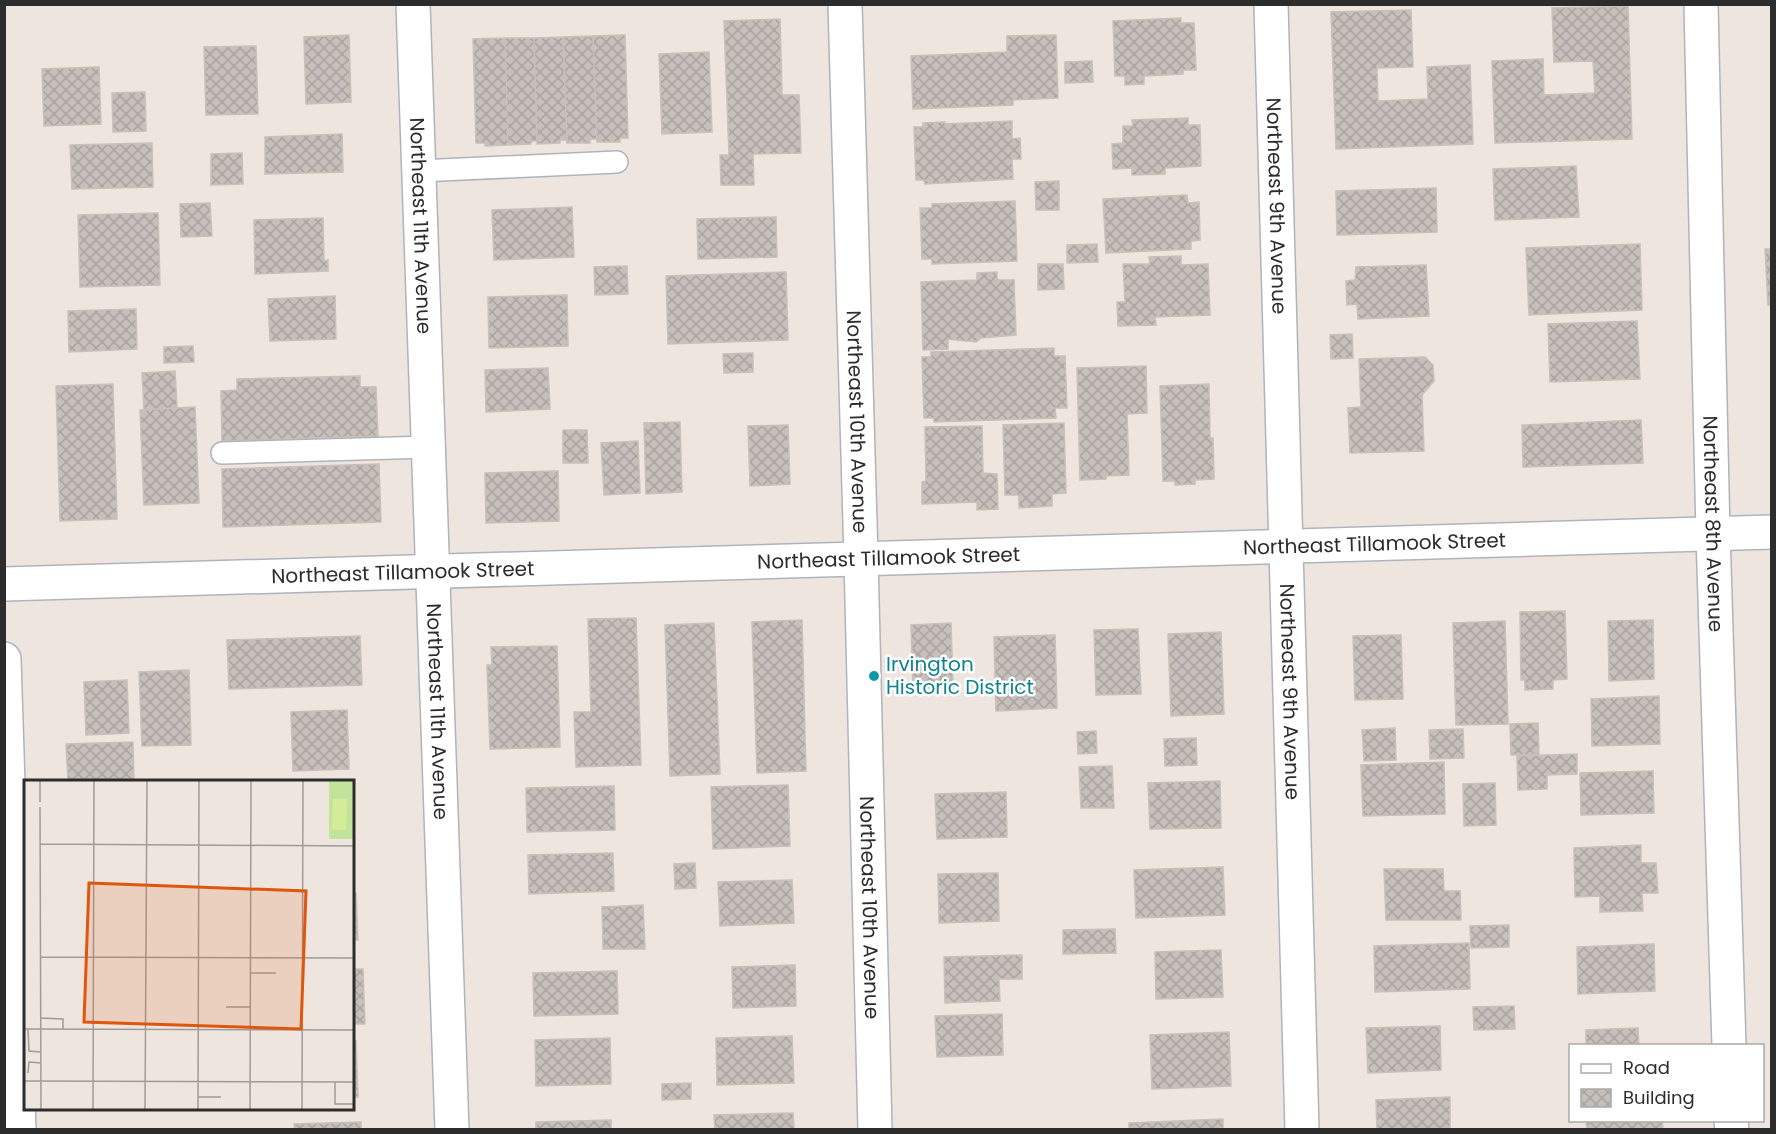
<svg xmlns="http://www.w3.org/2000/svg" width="1776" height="1134" font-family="Poppins,sans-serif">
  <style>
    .building { fill: url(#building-cross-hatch); stroke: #c9c0b8; stroke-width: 1.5 }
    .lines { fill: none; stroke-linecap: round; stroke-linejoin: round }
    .lane-casing { stroke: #afb4bc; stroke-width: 24 }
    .street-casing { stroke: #afb4bc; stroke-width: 36 }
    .lane { stroke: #fff; stroke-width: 21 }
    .street { stroke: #fff; stroke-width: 33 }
    .culture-dot { fill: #0f9aa8; stroke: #fff; stroke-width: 2 }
    .labels { text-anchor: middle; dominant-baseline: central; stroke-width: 5; stroke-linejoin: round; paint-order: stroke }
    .street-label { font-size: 20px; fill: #2c2c2c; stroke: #fff }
    .culture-label { font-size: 20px; fill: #0d838f; stroke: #fff; text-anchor: start }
    .inset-road { fill: none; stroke: #a09b97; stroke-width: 1.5 }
    .view { fill: #df570e; fill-opacity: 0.15; stroke: #df570e; stroke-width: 3 }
    .inset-edge { fill: none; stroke: #2c2c2c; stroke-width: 3 }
  </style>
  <defs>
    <pattern id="building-cross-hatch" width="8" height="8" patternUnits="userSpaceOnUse" patternTransform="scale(1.5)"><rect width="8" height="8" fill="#c6bfbb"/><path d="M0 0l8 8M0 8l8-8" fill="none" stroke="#aaa4a1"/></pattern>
  </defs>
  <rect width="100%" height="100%" fill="#eee5df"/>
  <path class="building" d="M1628,6L1632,139L1495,143L1492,61L1543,59L1544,95L1595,93L1593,61L1554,62L1552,8Z
    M1411,10L1413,67L1377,68L1378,101L1428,99L1427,67L1470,65L1473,144L1336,149L1331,12Z
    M1181,18V23H1194L1196,70H1183V74L1144,76V84L1125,85V76H1115L1113,21Z
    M780,19L782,95H799L801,153L753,154L754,185H721L720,155H729L724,21Z
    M349,35L351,102L306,104L304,37Z
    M625,35L628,138H620V142H597L593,36Z
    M1056,35L1058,98L1013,100V105L913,109L911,56L1007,52V36Z
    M593,36L597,139H590V143H567L563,37Z
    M563,37L567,140H560V143L537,144L534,38Z
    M505,38H534L537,141H531V144L508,145Z
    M505,38L508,145L485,146V143H476L473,39Z
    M256,46L258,114L206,115L204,47Z
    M709,52L712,132L662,134L659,54Z
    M1092,61L1093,82L1065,83V62Z
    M99,67L101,124L44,126L42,69Z
    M145,92L146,131L113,132L112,93Z
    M1188,118V125H1200L1201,166L1165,168V174L1132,175V168L1113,169L1112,144L1123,143V126H1133L1132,120Z
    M1012,121V139L1020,138L1021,159H1012L1013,179L925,184L924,180H916L914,127H923V123L945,122V124Z
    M342,134L343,172L265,174V137Z
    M152,143L153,187L72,189L70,145Z
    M242,153L243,184L211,185V154Z
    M1576,166L1579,217L1495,220L1493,169Z
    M1059,181V210H1036L1035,182Z
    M1436,188L1437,232L1337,235L1336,191Z
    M1187,195L1188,203L1199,202L1200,240L1191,241V249L1106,253L1103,199Z
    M1015,201L1017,261L932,264V259H922L920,208H932V204Z
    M210,203L212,236L181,237L180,204Z
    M572,207L574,257L494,260L492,210Z
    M158,213L160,285L80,287L78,215Z
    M776,217L777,257L698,259L697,219Z
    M323,218L324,261L328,260V271L255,274L254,220Z
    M1097,244L1098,262L1067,263V245Z
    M1640,244L1642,310L1529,315L1526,248Z
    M1765,249H1772V305H1768Z
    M1181,256V265L1208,264L1210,315L1155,317L1156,325L1118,326L1117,302H1125L1123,264H1150L1149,257Z
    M1038,264H1063L1064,289L1038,290Z
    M1426,265L1429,316L1358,319L1357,304L1347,305L1346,281L1355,280L1356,267Z
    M627,266L628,294L595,295L594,267Z
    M786,272L788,340L668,344L666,276Z
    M997,272V278L999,280H1014L1016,335L981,338L976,342L948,339V349L923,350L921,282L977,280V273Z
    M567,295L568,346L489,348L488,297Z
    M335,296L336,339L270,341L268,299Z
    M136,309L137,349L69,352L68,311Z
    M1637,321L1640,379L1550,382L1548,324Z
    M1352,334L1353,358L1331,359L1330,335Z
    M193,346L194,362L164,363V347Z
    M1054,348V356H1065L1067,408H1055L1056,418L934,422V418H924L922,357H931V352Z
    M753,353V372L724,373L723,354Z
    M1425,357L1433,365L1434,381L1422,395L1424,451L1350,453L1348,408L1361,407L1359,359Z
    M1146,366L1147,413L1127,414L1129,475L1106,476V479L1080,480L1077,368Z
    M548,368L550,409L486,412L485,370Z
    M175,371L177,408L144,410L142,373Z
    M360,376V387H376L378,436L222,441L221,391L237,390V379Z
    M113,384L117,519L60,521L56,386Z
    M1209,384L1210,438H1213L1214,479L1195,480V484L1175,485V481H1163L1160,386Z
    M195,407L199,503L144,505L140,410Z
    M1641,420L1643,463L1523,467L1522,425Z
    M680,422L682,492L646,494L644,423Z
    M1064,423L1066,493L1052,494V506L1019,508V495H1005L1003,425Z
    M788,425L790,484L750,486L748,426Z
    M982,426L983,473L997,474L998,509L977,510V502L922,504V482L926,481L925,427Z
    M563,430H587L588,463H563Z
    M638,441L640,493L604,495L601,443Z
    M379,464L381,522L223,527L222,469Z
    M558,471L559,521L486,523L485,473Z
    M1565,611L1567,679L1553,680V689L1525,690V680H1521L1520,612Z
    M636,618L641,765L576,767L574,712H591L588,619Z
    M802,620L806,771L757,773L752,622Z
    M1653,620L1654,679L1609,681L1608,621Z
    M1505,621L1508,724L1456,725L1453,623Z
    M714,623L720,774L670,776L665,625Z
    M951,623L953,687L913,688L911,625Z
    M1138,629L1141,694L1096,695L1094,630Z
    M1221,632L1224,714L1171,716L1168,634Z
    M1055,635L1057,708L996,711L994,637Z
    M1401,635L1403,699L1355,700L1353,636Z
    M360,636L362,685L229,689L227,640Z
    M557,646L560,747L490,749L487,665H492L491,647Z
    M189,670L191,745L142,746L139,672Z
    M127,680L129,733L86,735L84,682Z
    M1659,696L1660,744L1592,746L1591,699Z
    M347,710L349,769L293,771L291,712Z
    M1538,723L1539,754L1511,755L1510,724Z
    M1395,728L1396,760L1364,761L1362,730Z
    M1463,729L1464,758L1430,759L1429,730Z
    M1096,731L1097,753L1078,754L1077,732Z
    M1196,738L1197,765L1165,766L1164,739Z
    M133,742L134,782H68L66,744Z
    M1577,754V774L1547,775V789L1518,790L1517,756Z
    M1444,762L1445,814L1363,816L1361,765Z
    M1112,766L1114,808H1081L1079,767Z
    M1653,771L1654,813L1581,815L1580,773Z
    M1220,781L1221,828L1150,829L1148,783Z
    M1495,783L1496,825L1464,826L1463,784Z
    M788,785L790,846L713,849L711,787Z
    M614,786L615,830L527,832L526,788Z
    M1006,792L1007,837L937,839L935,794Z
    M1641,845V863H1656L1658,893H1642L1643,911L1600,912V896L1575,897L1574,848Z
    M613,853L614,891L529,894L528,855Z
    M695,863L696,888L675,889L674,864Z
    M1223,867L1225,915L1136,918L1134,870Z
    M1384,869H1443L1444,891H1460L1461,920H1386Z
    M998,873L999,921L939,923L938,874Z
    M792,880L794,923L720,926L718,882Z
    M352,893H356L358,940H352Z
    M643,905L645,949H603L602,907Z
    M1509,925V947L1471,948L1470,926Z
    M1115,929L1116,953L1063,954V930Z
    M1469,943L1470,989L1375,992L1374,946Z
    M1654,944L1655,991L1578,994L1577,947Z
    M1221,950L1223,997L1156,999L1155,952Z
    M1022,955V979H999L1000,1001L945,1003L944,957Z
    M795,965L796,1006L733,1008L732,967Z
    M352,969H363L365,1024H352Z
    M617,971L618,1014L534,1016L533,973Z
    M1514,1006L1515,1029L1474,1030L1473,1007Z
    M1002,1014L1003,1055L937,1057L935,1016Z
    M1440,1026L1441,1070L1368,1073L1366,1028Z
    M1638,1028L1639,1046H1586V1030Z
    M1229,1032L1231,1086L1152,1089L1150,1035Z
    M792,1036L794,1083L717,1085L716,1038Z
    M610,1038L611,1084L536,1086L535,1040Z
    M356,1041L358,1097H352V1042Z
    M691,1083V1099L662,1100V1084Z
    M1450,1097V1130H1377L1376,1100Z
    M184,1108H222V1109L184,1110Z
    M793,1113L794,1130H715L714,1115Z
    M1223,1119V1130H1129V1123Z
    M611,1120V1130H536V1122Z
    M1586,1120H1662L1663,1130H1587Z
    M361,1122V1130H295L294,1124Z"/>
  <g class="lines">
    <g class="lane-casing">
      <path id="lane" d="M419,171L617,162
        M222,453L429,447"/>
    </g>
    <g class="street-casing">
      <g id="street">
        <path id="s1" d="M413,4L452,1130"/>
        <path id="s2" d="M845,4L861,558L875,1130"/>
        <path id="s3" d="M1271,4L1302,1130"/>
        <path id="s4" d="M1701,4L1713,534L1729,1046"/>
        <path id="s5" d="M4,584L1772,532"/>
        <path d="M4,659L19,1130"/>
        <path d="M1731,1120L1732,1130"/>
      </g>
    </g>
    <use href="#lane" class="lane"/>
    <use href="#street" class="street"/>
  </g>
  <circle class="culture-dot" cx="874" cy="676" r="6"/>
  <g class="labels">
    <g class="street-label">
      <text stroke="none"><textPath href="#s3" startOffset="202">Northeast 9th Avenue</textPath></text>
      <text stroke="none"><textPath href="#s1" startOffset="222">Northeast 11th Avenue</textPath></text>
      <text stroke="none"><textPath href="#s2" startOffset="418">Northeast 10th Avenue</textPath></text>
      <text stroke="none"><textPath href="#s4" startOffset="520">Northeast 8th Avenue</textPath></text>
      <text stroke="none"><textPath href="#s5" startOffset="1371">Northeast Tillamook Street</textPath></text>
      <text stroke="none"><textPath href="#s5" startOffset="885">Northeast Tillamook Street</textPath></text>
      <text stroke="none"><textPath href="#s5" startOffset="399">Northeast Tillamook Street</textPath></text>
      <text stroke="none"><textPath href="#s3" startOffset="688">Northeast 9th Avenue</textPath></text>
      <text stroke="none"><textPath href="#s1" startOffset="708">Northeast 11th Avenue</textPath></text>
      <text stroke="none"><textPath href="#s2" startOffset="904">Northeast 10th Avenue</textPath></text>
    </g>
    <g class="culture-label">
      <text x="886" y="664">Irvington<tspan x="886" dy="23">Historic District</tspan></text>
    </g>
  </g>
  <g transform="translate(24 780)">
    <rect width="330" height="330" fill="#eee5df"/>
    <path d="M305,0H330V59H305Z" fill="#c1e39c"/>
    <path d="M309,19H323L322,50H308Z" fill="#d6eb98"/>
    <path class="inset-road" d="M16,22V0M16,27L17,330M16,64L330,66M16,177L330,178M226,193H252M202,227H226M16,238L39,239V249M0,249L330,250M4,249L5,271L17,272M4,293L5,282L17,283M0,301L330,302M311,302V324H330M174,317H197M69,330L70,0M121,330L123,0M174,330L175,0M226,330L227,0M278,330L279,0"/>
    <path class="view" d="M65,103L282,111L277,249L60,242Z"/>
    <rect width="330" height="330" class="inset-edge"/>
  </g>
  <rect width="1776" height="1134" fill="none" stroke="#2c2c2c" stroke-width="12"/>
  <rect x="1569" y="1044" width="195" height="78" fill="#ffffff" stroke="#ababab" stroke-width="1.5"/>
  <rect x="1581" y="1064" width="30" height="9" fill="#ffffff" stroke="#ababab" stroke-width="1.5"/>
  <text x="1623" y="1074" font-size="18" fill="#2c2c2c">Road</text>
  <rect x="1581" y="1089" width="30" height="18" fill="url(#building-cross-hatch)" stroke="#ababab" stroke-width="1.5"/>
  <text x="1623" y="1104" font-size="18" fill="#2c2c2c">Building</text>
</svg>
